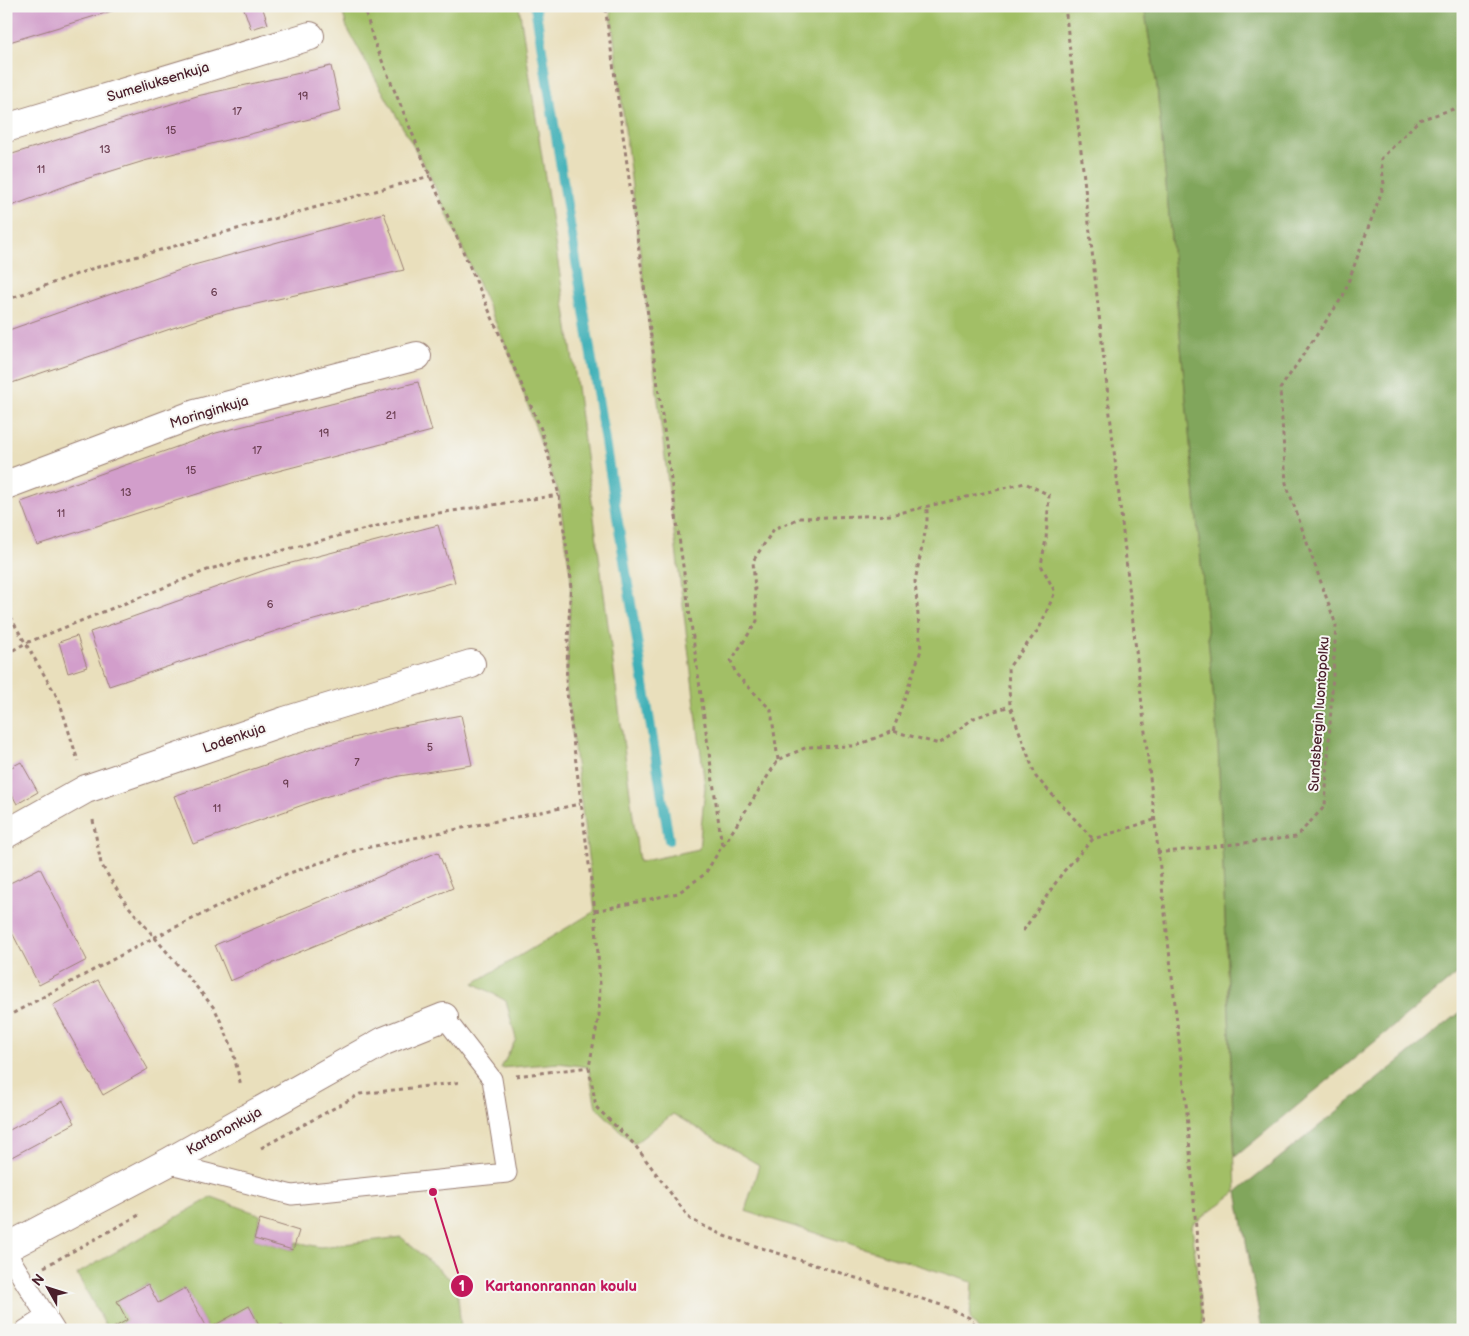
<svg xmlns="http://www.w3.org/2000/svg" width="1469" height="1336" font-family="'Balsamiq Sans',sans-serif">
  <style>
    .green { fill: #a2bf66; stroke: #766f48 }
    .forest { fill: #81a65b; stroke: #666243 }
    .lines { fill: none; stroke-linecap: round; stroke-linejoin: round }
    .stream { stroke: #3fb0b7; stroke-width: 10 }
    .building { fill: #d29ecb }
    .lane-casing { stroke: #9a7f74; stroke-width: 21 }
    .street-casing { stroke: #9a7f74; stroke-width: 30 }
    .path { stroke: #9a7f74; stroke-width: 3; stroke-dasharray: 4 4; stroke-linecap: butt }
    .lane { stroke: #fff; stroke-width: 19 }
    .street { stroke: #fff; stroke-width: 28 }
    .labels { text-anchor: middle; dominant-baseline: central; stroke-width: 4; stroke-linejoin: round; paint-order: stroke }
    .number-label { font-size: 11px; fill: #6c3f53 }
    .street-label { font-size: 14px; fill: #4a1f2b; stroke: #f6f6f2 }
    .leader { fill: none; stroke: #c2185b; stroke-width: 2 }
    .callout-dot { fill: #c2185b; stroke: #f6f6f2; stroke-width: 2 }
    .mark-label { font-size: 15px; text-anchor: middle; font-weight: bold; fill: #fff }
    .callout-label { font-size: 15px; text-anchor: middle; font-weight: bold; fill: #c2185b; stroke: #f6f6f2; stroke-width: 4; stroke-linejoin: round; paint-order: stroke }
  </style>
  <rect width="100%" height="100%" fill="#f6f6f2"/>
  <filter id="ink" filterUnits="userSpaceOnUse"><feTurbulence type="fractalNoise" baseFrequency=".02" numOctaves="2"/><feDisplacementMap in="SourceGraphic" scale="10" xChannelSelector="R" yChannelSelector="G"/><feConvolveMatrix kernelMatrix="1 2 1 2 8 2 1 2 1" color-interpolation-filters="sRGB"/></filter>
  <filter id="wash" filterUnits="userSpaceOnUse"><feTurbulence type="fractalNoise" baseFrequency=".0096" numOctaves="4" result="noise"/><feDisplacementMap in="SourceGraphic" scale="20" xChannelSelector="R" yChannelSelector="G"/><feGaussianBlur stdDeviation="1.12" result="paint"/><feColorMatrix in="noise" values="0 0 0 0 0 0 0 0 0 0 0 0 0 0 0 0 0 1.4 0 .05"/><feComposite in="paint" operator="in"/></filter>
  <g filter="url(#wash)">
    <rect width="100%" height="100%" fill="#e9dfbc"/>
    <path class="green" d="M341,6H519L577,387L639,862L699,849L705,787L610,6H1144L1157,87L1218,745L1236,1192L1192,1225L1203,1330H979L970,1318L972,1282L745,1211L759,1165L673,1114L634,1144L596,1107L588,1067L559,1063L501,1068L516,1039L506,1001L474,983L595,911L566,685L571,579L559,495L511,357L430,176L347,28Z
      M212,1197L261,1215L254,1239L293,1250L296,1242L320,1247L401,1237L457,1285L461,1330H285L281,1324L271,1330H262L249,1307L208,1329L185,1288L158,1303L147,1284L117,1301L127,1320L108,1330L77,1274Z"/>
    <path class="forest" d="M1144,6H1463V969L1235,1157L1218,745L1157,87Z
      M1463,1010V1330H1262L1237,1192Z"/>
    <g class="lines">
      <path class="stream" d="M535,6L669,840"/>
    </g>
    <g id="blocks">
      <path class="building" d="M6,6H125V7L6,43Z
        M243,6H262L268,24L251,29Z
        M331,66L341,111L144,161L79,181L6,208V156L197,96Z
        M384,213L404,270L217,313L6,385V331L194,265Z
        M418,382L432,431L232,483L37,545L21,502L216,433Z
        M438,525L455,582L288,627L109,686L90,632L268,569Z
        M77,636L87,667L68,673L59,642Z
        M461,715L472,765L399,776L328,796L193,844L174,796L315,748L388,729Z
        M21,762L38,792L17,804L6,784V770Z
        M438,852L453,888L230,981L215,945Z
        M40,868L87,960L39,985L6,921V885Z
        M98,980L148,1069L103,1095L53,1005Z
        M63,1101L75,1123L6,1160V1132Z
        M260,1219L299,1231L293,1250L254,1239Z
        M148,1284L158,1303L185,1288L208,1329L249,1306L262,1330H110L127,1320L117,1301Z
        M282,1324L285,1330H271Z"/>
    </g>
  </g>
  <g filter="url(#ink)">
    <use href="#blocks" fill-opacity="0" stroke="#9a7f74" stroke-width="1"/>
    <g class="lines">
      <g class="lane-casing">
        <path id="lane" d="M167,1163L292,1195L507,1173L492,1079L444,1017
          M6,1252L55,1330
          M25,1330L47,1316"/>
      </g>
      <g class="street-casing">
        <path id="street" d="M6,128L310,36
          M6,485L195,414L417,356
          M6,834L86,789L285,721L471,664
          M6,1248L167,1163L384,1041L444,1017"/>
      </g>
      <path class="path" d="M364,6L373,39L430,176L541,429L559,495L571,579L566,685L595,911L600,984L599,1015L589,1067L596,1107L634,1144L690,1219L724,1236L941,1305L970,1318L979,1330
        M1065,6L1187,1113L1204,1330
        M6,300L91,269L430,176
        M6,610L59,700L78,761
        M6,654L26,643L210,569L412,517L559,495
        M893,731L921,650L915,581L927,523V506
        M778,760L771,710L736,674L731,661L757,621L753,561L774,529L800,518L891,515L1025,483L1049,495L1046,539L1041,565L1055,592L1039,629L1008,668L1010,706L1036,777L1093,839
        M93,820L101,864L124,901L215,1009L232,1047L241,1086
        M723,846L778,760L807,747L855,746L893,731L939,744L974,718L1010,706
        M1157,853L1296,837L1325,806L1336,625L1286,483L1280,389L1343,296L1384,185L1381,159L1419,120L1463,106
        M595,911L678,893L705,874L722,846L605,6
        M1023,931L1063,872L1093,839L1154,820
        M6,1017L153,938L281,876L360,849L580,804
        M516,1076L589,1067
        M261,1148L360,1094L462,1082
        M44,1267L139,1215"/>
      <use href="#lane" class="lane"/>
      <use href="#street" class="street"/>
    </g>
  </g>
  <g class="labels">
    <g class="number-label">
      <text x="303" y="96">19</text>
      <text x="237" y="111">17</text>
      <text x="171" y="130">15</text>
      <text x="105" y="149">13</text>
      <text x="41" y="169">11</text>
      <text x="214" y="292">6</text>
      <text x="391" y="415">21</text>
      <text x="324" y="433">19</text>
      <text x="257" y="450">17</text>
      <text x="191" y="470">15</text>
      <text x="126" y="492">13</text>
      <text x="61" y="513">11</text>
      <text x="270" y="604">6</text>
      <text x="430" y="747">5</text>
      <text x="357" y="762">7</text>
      <text x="286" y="784">9</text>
      <text x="217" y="808">11</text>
    </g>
    <g class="street-label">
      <text transform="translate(158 82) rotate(-17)">Sumeliuksenkuja</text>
      <text transform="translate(209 412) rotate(-17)">Moringinkuja</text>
      <text transform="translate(1319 714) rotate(-86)">Sundsbergin luontopolku</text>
      <text transform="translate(234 738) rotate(-19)">Lodenkuja</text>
      <text transform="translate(224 1131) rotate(-29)">Kartanonkuja</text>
    </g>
  </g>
  <path class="leader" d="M433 1192L462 1286"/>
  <g class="callout-dot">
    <circle cx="433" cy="1192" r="5"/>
    <circle cx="462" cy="1286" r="12"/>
  </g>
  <g class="mark-label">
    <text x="462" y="1291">1</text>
  </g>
  <g class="callout-label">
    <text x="561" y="1291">Kartanonrannan koulu</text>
  </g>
  <rect width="1469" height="1336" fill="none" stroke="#f6f6f2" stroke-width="25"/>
  <g transform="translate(48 1288) rotate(309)" stroke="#f6f6f2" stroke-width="4" paint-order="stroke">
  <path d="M0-4L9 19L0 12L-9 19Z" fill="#4a1f2b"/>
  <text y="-8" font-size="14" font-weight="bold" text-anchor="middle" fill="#4a1f2b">N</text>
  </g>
</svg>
